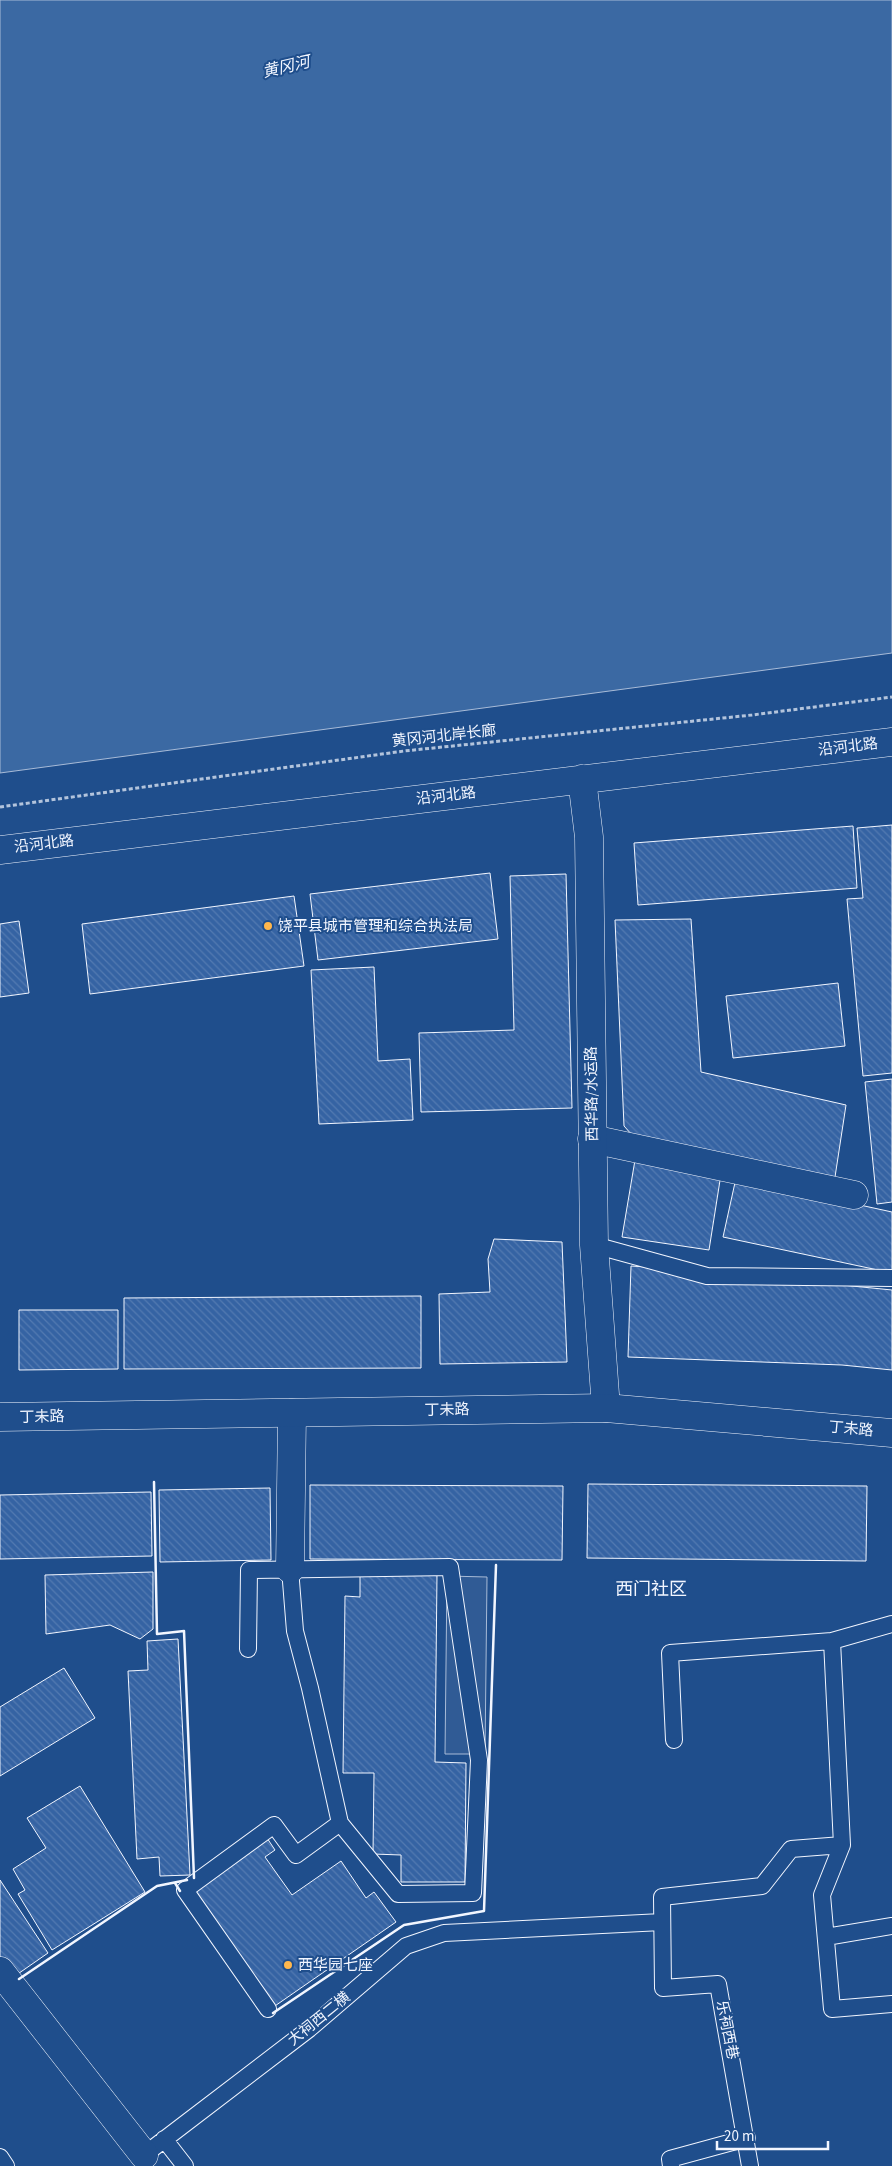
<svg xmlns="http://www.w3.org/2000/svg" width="892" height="2166" font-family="'Source Sans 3','Noto Sans SC',sans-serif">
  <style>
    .parking { fill: #305b95; stroke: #a8bbd7 }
    .water { fill: #3b69a3; stroke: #a8bbd7 }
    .building { fill: url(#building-back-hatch); stroke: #f2f6ff }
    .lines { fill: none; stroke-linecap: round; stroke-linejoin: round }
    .lane-casing { stroke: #f2f6ff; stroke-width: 18 }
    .street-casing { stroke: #f2f6ff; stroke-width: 29 }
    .secondary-casing { stroke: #f2f6ff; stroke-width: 29 }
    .primary-casing { stroke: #f2f6ff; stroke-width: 29 }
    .path { stroke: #b3c4dc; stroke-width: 3; stroke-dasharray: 4 2.5; stroke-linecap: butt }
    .lane { stroke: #1f4e8c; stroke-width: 16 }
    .street { stroke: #1f4e8c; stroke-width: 28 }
    .secondary { stroke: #1f4e8c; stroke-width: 28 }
    .primary { stroke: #1f4e8c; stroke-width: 28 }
    .wall { stroke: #f2f6ff; stroke-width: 2.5 }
    .poi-dot { fill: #ffb74d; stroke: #1f4e8c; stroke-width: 2 }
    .labels { text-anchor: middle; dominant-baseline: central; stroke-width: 4; stroke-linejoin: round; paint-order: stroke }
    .street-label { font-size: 15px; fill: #f2f6ff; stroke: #1f4e8c }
    .poi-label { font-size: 15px; fill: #f2f6ff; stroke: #1f4e8c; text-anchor: start }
    .water-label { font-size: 16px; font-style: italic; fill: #f2f6ff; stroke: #1f4e8c }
    .quarter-label { font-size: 18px; fill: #f2f6ff; stroke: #1f4e8c }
  </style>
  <defs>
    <pattern id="building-back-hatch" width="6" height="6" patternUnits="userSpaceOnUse" patternTransform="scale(1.25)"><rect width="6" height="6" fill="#3563a3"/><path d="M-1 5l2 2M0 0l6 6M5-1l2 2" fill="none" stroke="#537ab1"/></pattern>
  </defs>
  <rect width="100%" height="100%" fill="#1f4e8c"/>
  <path class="parking" d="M447,1576L487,1577L485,1754H445Z"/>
  <path class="water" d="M0,0H892V653L0,773Z"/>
  <path class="building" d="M892,825V1073L863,1076L847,899L863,898L857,828Z
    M853,826L857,888L638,905L634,843Z
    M490,873L498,939L318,960L310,894Z
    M566,874L572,1108L421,1112L419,1033L514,1030L510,876Z
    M294,896L304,966L90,994L82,924Z
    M691,919L701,1072L846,1105L835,1177L632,1135L624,1126L615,920Z
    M19,921L29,993L0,997V924Z
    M374,967L378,1061L410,1059L413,1120L319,1124L311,970Z
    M838,983L845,1046L733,1058L726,996Z
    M892,1079V1202L877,1204L865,1082Z
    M635,1160L721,1174L709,1250L622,1237Z
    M736,1178L892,1212V1273L723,1237Z
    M494,1239L562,1242L567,1362L440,1364L439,1294L490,1292L488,1259Z
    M631,1266L692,1270L892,1290V1370L842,1365L628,1357Z
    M421,1296V1368L124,1369V1298Z
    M19,1310H118V1369L19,1370Z
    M588,1484L867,1486L866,1561L587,1558Z
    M310,1485L563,1486L562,1560L310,1559Z
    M270,1488L271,1560L160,1562L159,1490Z
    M151,1492L152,1556L0,1559V1495Z
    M153,1572V1629L140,1639L110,1625L46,1634L45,1575Z
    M360,1573L437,1574L435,1762L466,1763L465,1882H401V1855L373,1854L374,1773H343L345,1596L360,1597Z
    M178,1639L190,1875L160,1876L159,1857L137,1859L128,1671L148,1670L147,1641Z
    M64,1668L95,1718L0,1776V1707Z
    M80,1786L145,1892L52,1950L18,1894L25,1890L13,1869L46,1848L27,1818Z
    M267,1838L275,1850L265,1857L292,1895L341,1861L366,1898L374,1892L396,1922L272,2008L191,1892Z
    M0,1880L48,1953L12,1978L0,1959Z"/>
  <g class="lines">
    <g class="lane-casing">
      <path id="lane" d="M594,1245L707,1276L892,1278
        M892,1624L832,1641L842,1845L822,1895L832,2009L892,2004
        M248,1649L249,1570L450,1567L479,1760L473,1893L398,1894L340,1823L310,1688L295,1631L290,1569
        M674,1740L670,1653L832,1641
        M826,1937L892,1926
        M268,2009L185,1890L274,1825L296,1855L340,1823
        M164,2139L185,2166
        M144,2155L309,2029L406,1946L444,1933L662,1922
        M0,2157L6,2166
        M671,2166L670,2159L747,2138
        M750,2166L718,1984L663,1988L662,1897L762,1886L791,1849L842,1845"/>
    </g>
    <g class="street-casing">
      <path id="street" d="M592,1139L854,1195
        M290,1569L292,1413"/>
    </g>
    <g class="secondary-casing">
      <path id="secondary" d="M582,779L589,837L594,1245L606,1408
        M0,850L892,742
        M0,1971L144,2155"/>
    </g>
    <g class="primary-casing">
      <path id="primary" d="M0,1417L606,1408L892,1433"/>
    </g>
    <path class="path" d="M0,807L404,751L752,715L892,697"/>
    <use href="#lane" class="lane"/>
    <use href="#street" class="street"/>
    <use href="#secondary" class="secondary"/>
    <use href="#primary" class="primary"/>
    <path class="wall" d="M154,1482L157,1634L184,1631L194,1878
      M175,1883L180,1891
      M19,1979L157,1886L187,1880
      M273,2013L404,1925L484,1911L496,1565"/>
  </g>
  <g class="poi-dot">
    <circle cx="268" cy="926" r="5"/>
    <circle cx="288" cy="1965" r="5"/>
  </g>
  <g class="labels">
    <g class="street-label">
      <text transform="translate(444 736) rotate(-6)">黄冈河北岸长廊</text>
      <text transform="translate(848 747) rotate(-7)">沿河北路</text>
      <text transform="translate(446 796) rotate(-7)">沿河北路</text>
      <text transform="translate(44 844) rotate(-7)">沿河北路</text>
      <text transform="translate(592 1094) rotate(-91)">西华路/水运路</text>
      <text transform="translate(447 1410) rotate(-1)">丁未路</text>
      <text transform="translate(42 1417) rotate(-1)">丁未路</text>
      <text transform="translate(851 1429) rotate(5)">丁未路</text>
      <text transform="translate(319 2019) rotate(-39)">大祠西二横</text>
      <text transform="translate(727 2030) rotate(79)">乐祠西巷</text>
    </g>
    <g class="poi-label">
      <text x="278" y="926">饶平县城市管理和综合执法局</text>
      <text x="298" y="1965">西华园七座</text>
    </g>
    <g class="water-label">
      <text transform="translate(286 67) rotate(-13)">黄冈河</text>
    </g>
    <g class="quarter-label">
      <text x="651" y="1589">西门社区</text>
    </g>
  </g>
  <path d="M717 2141v8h111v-8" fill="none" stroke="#f2f6ff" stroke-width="2.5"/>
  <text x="724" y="2141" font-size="15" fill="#f2f6ff" stroke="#1f4e8c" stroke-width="4" paint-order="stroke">20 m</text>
</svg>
